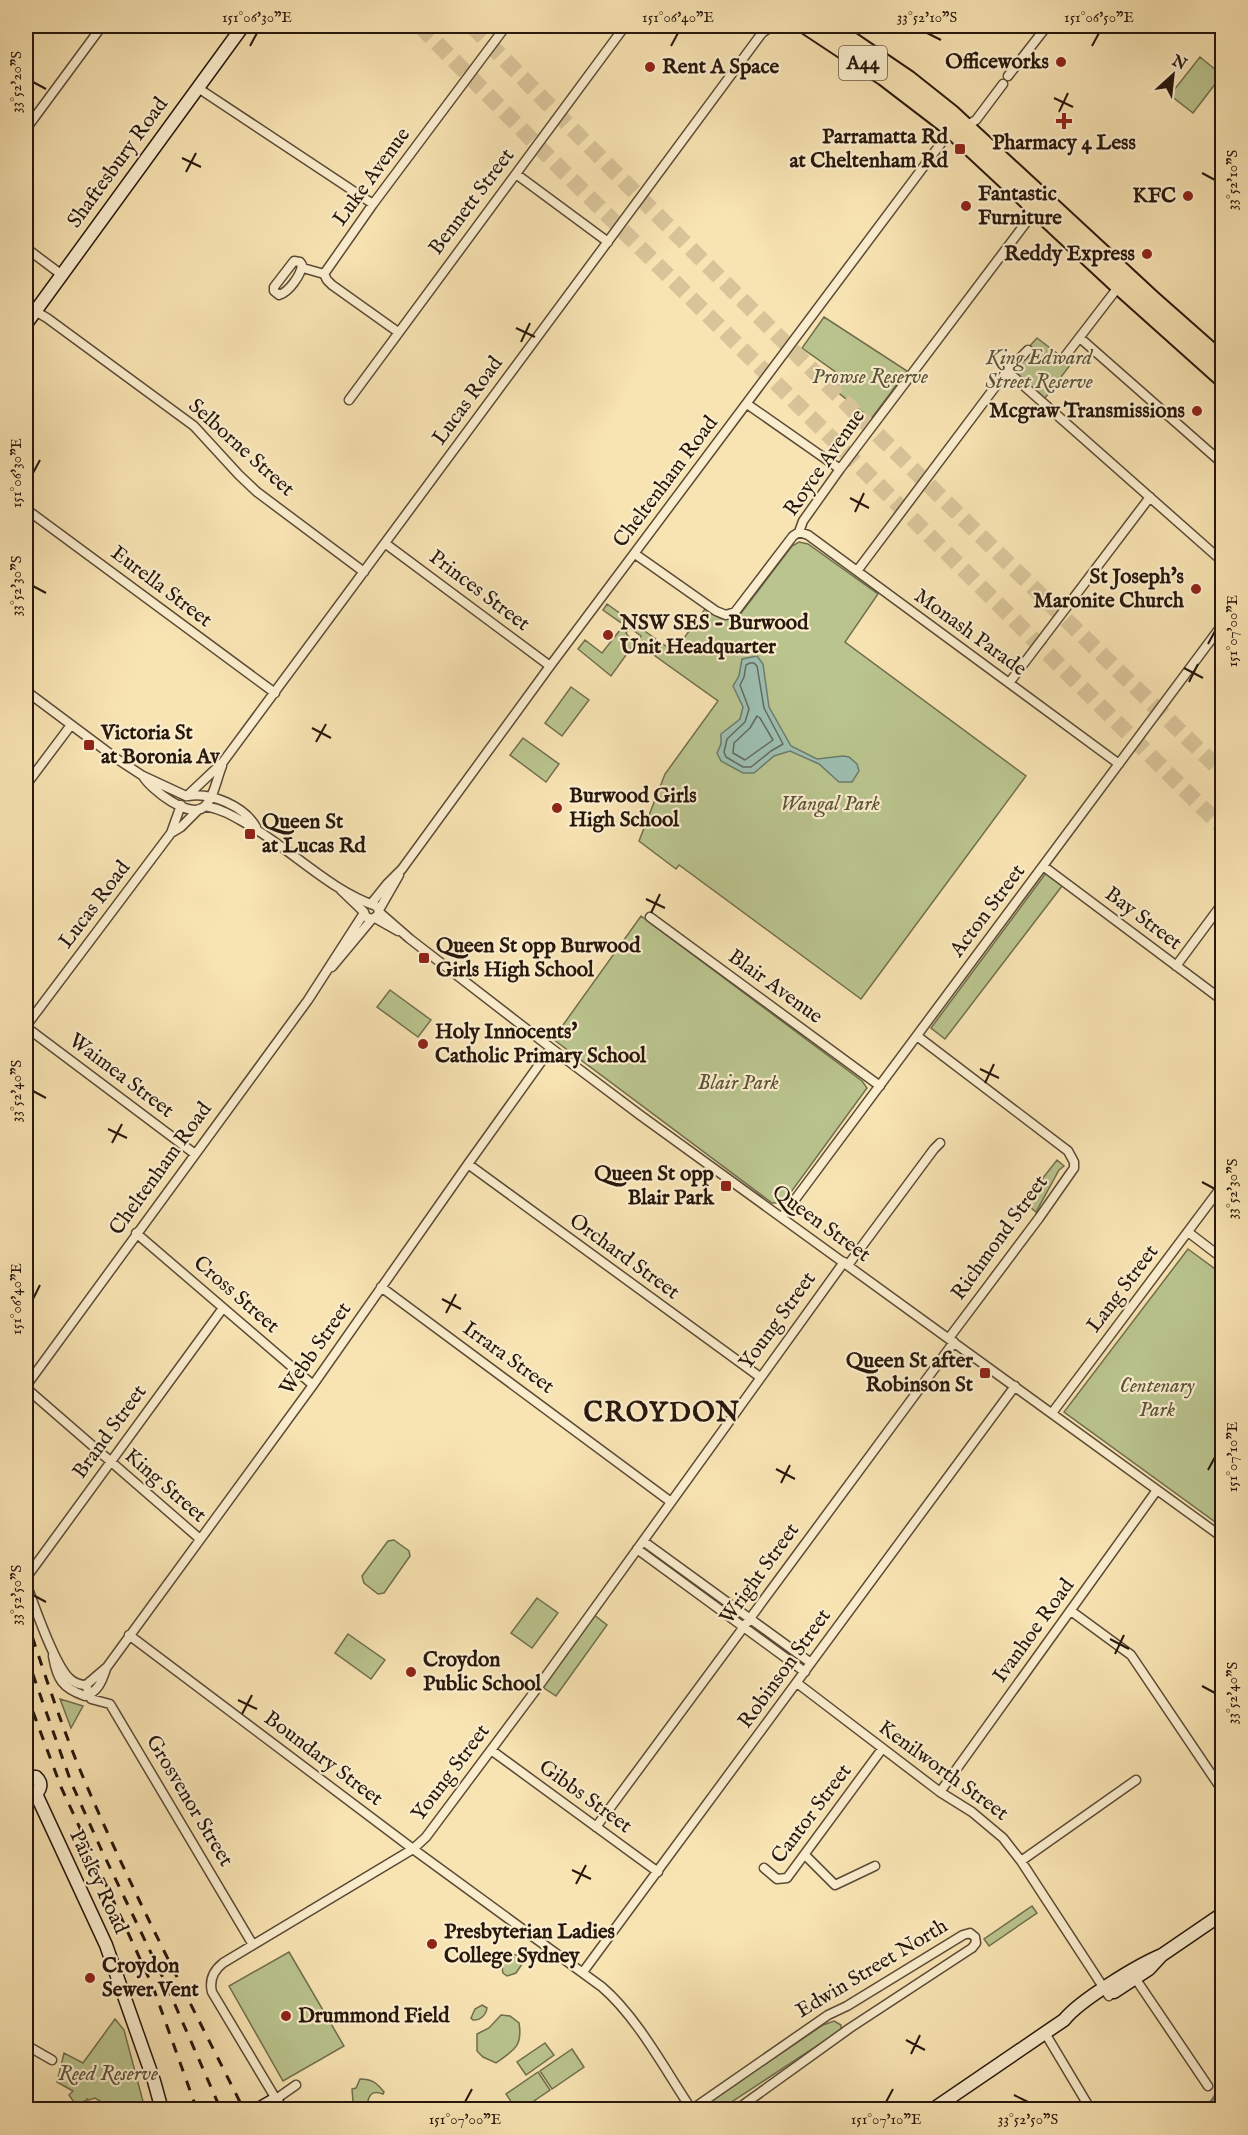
<svg xmlns="http://www.w3.org/2000/svg" width="1248" height="2135" font-family="'IM FELL English',serif">
  <style>
    .green { fill: #bac48e; stroke: #706e4d; stroke-width: 1.5 }
    .water { fill: #9dbeb0; stroke: #6e7b6e; stroke-width: 1.5 }
    .lines { fill: none; stroke-linecap: round; stroke-linejoin: round }
    .shore { stroke: #626a5e; stroke-width: 1.5 }
    .stream { stroke: #6e7b6e; stroke-width: 3 }
    .highway-tunnel { stroke: #d9c499; stroke-width: 16; stroke-dasharray: 16 8; stroke-linecap: butt }
    .street-casing { stroke: #5b4a36; stroke-width: 11 }
    .secondary-casing { stroke: #27170c; stroke-width: 15 }
    .primary-casing { stroke: #27170c; stroke-width: 16 }
    .highway-casing { stroke: #27170c; stroke-width: 20 }
    .street { stroke: #faedcd; stroke-width: 8 }
    .secondary { stroke: #faedcd; stroke-width: 12 }
    .primary { stroke: #f8e3b2; stroke-width: 14 }
    .highway { stroke: #f8e3b2; stroke-width: 16 }
    .rail { stroke: #27170c; stroke-width: 3; stroke-dasharray: 10 10; stroke-linecap: butt }
    .ticks { fill: none; stroke: #27170c; stroke-width: 2 }
    .poi-dot { fill: #8f2418; stroke: #faedcd; stroke-width: 2 }
    .labels { text-anchor: middle; dominant-baseline: central; stroke-width: 4.5; stroke-linejoin: round; paint-order: stroke }
    .shield { fill: #faedcd; stroke: #665746; stroke-width: 1.5 }
    .shield-label { font-size: 20px; font-weight: bold; fill: #27170c }
    .poi-label { font-size: 21px; font-weight: bold; fill: #27170c; stroke: #faedcd; text-anchor: start }
    .street-label { font-size: 21px; fill: #27170c; stroke: #faedcd }
    .park-label { font-size: 21px; font-style: italic; fill: #5a543a; stroke: #faedcd }
    .district-label { font-size: 27px; font-weight: bold; letter-spacing: 1.5px; fill: #27170c; stroke: #faedcd }
    .neatline { fill: none; stroke: #27170c; stroke-width: 2 }
    .ticks-label { font-size: 15px; text-anchor: middle; fill: #27170c }
  </style>
  <rect width="100%" height="100%" fill="#f8e3b2"/>
  <filter id="stains"><feTurbulence type="fractalNoise" baseFrequency=".00333" numOctaves="4"/><feColorMatrix values="0 0 0 0 .2 0 0 0 0 .09 0 0 0 0 .02 0 0 0 .5 -.17"/></filter>
  <radialGradient id="worn" r=".72"><stop offset=".6" stop-color="#630" stop-opacity="0"/><stop offset="1" stop-color="#630" stop-opacity=".3"/></radialGradient>
  <path class="green" d="M1200,57L1222,75L1193,113L1170,95Z
    M824,317L907,371L871,419L835,390L844,378L802,348Z
    M1037,338L1071,364L1042,402L1007,371Z
    M799,542L808,544L878,594L845,642L1026,776L861,999L679,865L676,869L639,841L665,774L718,701L637,643L641,636L630,628L626,633L634,644L611,676L578,649L585,640L602,653L624,625L603,610L607,604L674,652L705,609C718,618 724,623 739,616L792,546Z
    M571,687L589,700L562,736L545,723Z
    M523,738L559,764L546,782L510,755Z
    M1046,873L1062,886L945,1039L931,1028Z
    M641,916L862,1081L867,1088L786,1199L779,1203H772L553,1039Z
    M390,990L431,1020L418,1037L377,1007Z
    M1057,1160L1064,1166L1059,1170L1036,1212L1024,1202Z
    M1188,1249L1222,1274V1527L1064,1412Z
    M394,1540L409,1551L410,1556L384,1593L378,1594L364,1583L362,1576L388,1541Z
    M537,1598L558,1613L532,1648L511,1633Z
    M593,1614L607,1625L556,1696L541,1686Z
    M348,1634L385,1660L371,1679L335,1653Z
    M60,1699L83,1706L71,1728Z
    M1032,1906L1037,1913L989,1946L984,1939Z
    M289,1952L344,2046L283,2081L229,1986Z
    M512,1954L520,1956L522,1964L516,1973L507,1976L503,1973C501,1966 505,1959 512,1954Z
    M482,2005L487,2008C486,2015 480,2021 473,2020L471,2018L475,2009Z
    M501,2015L510,2016L519,2023C523,2046 514,2050 496,2063L483,2057L477,2051V2034L489,2028Z
    M115,2019L124,2030L145,2109H113L95,2098L89,2100L87,2099V2100L76,2105L69,2095L73,2091L57,2082L64,2053L83,2063Z
    M834,2021L841,2025V2030L721,2109H703L707,2103L823,2025Z
    M545,2043L554,2055L526,2075L517,2062Z
    M572,2049L584,2067L552,2089L540,2071Z
    M538,2072L550,2090L522,2109H516L506,2094Z
    M360,2079C372,2079 377,2083 384,2092L383,2094C375,2091 371,2092 368,2100L372,2109H359L353,2102L352,2089L356,2088Z"/>
  <path class="water" d="M757,656L763,664L769,707L791,746L817,759L843,756L849,757L857,764L859,771L852,782H839L819,764L790,751L774,756L754,773H743L721,761L717,753L721,744V734L740,719L743,707L733,686L739,676L742,659Z"/>
  <g class="lines">
    <path class="shore" d="M750,663H754L757,666L764,708L783,744L771,751L751,767H743L726,757L724,752L727,739L745,722L749,709L740,685L744,677L746,665Z
      M757,716L760,718L773,740L745,760L733,753L734,743L750,728Z"/>
    <path class="stream" d="M1205,2110L1222,2086"/>
    <path class="highway-tunnel" d="M420,26L543,151L1222,827
      M472,26C717,279 970,526 1222,772"/>
    <g class="street-casing">
      <path id="street" d="M1008,76L1047,26
        M198,88L373,204
        M26,129L102,26
        M516,174L608,242
        M26,248L62,275
        M294,261L300,262L302,265C301,275 289,292 279,295L274,291V287Z
        M303,268L324,274
        M35,311L47,318L194,426L239,475L257,492L364,572
        M398,332L332,285L327,280L324,274L373,204L506,26
        M1080,338L1222,463
        M1066,355L1119,286
        M1007,371L1222,561
        M349,400L625,26
        M747,404L840,469
        M26,509L275,693
        M799,532L808,535L1119,764
        M386,544L550,666
        M635,554L716,611L726,615L735,612L793,536L799,532L803,521L840,469L1037,208
        M857,571L1007,371L1028,350
        M1009,683L1150,497
        M26,691L117,759L143,776L186,796
        M143,776C150,789 191,821 205,806C214,797 217,778 222,766
        M26,785L71,725
        M187,796L223,762L762,33L772,26
        M188,796C211,792 244,806 256,827
        M205,806C222,809 233,816 247,824C290,848 329,890 376,906L379,910L378,915L372,919L366,917L364,912L340,889
        M171,833L181,805
        M1043,866L1222,1000
        M371,904L387,884L402,869L550,666L945,138L976,120L1003,84
        M379,910L399,875
        M379,912L410,939L551,1048L640,1115L1222,1537
        M650,917L880,1086
        M375,918L398,931
        M1176,966L1222,904
        M332,967L372,919
        M26,1009L34,1014
        M26,1026L171,833L181,827L199,809
        M26,1027L195,1154
        M917,1036L1068,1151L1074,1162V1168L1039,1218L949,1338
        M468,1164L760,1377
        M782,1217L1222,625
        M1188,1232L1222,1258
        M136,1233L313,1385
        M848,1265L934,1149L940,1143
        M381,1287L671,1502
        M26,1386L308,1000L364,913
        M26,1388L200,1539
        M1052,1413L1222,1186
        M643,1541L811,1663
        M637,1549L805,1672
        M26,1578L223,1308
        M26,1583C34,1605 54,1664 69,1678C74,1683 80,1685 86,1685
        M1071,1611L1131,1655L1222,1790
        M129,1635L413,1849L602,1987C638,2018 665,2070 692,2110
        M53,1656C57,1679 62,1688 85,1696C98,1692 102,1681 106,1669
        M797,1683L940,1792L972,1812L1003,1838L1021,1861L1109,1996
        M86,1685L107,1667L313,1385L468,1164L551,1048
        M86,1685L91,1699L110,1704L253,1945
        M491,1750L658,1872
        M940,1792L1157,1490
        M596,1827L954,1342
        M805,1855L835,1885L875,1866
        M1021,1861L1136,1780
        M764,1868L777,1879L787,1878L882,1749
        M583,1972L1015,1386
        M1133,1975L1208,2086
        M1045,2033L1091,2110
        M26,2045L52,2060
        M296,2085L276,2099L212,1992C209,1980 213,1971 223,1963L413,1849L426,1837L538,1687L844,1262
        M691,2110L828,2015L847,2006L963,1935L970,1933L975,1937L976,1943L972,1948L850,2028L736,2110"/>
    </g>
    <g class="secondary-casing">
      <path id="secondary" d="M26,324L243,26
        M26,1777H36C43,1783 41,1791 33,1795L26,1794
        M36,1794L106,1945L154,2081L162,2110
        M1114,1992L1149,1969L1162,1955L1222,1914
        M257,2110L276,2099L279,2110
        M932,2110L1064,2020C1080,2000 1138,1965 1162,1955"/>
    </g>
    <g class="primary-casing">
      <path id="primary" d="M1221,26H1222"/>
    </g>
    <g class="highway-casing">
      <path id="highway" d="M807,26L884,77L944,123L1119,286L1222,378
        M830,26L908,79L952,114L1152,299L1222,361"/>
    </g>
    <use href="#street" class="street"/>
    <use href="#secondary" class="secondary"/>
    <use href="#primary" class="primary"/>
    <use href="#highway" class="highway"/>
    <path class="rail" d="M26,1618C44,1672 61,1725 83,1777C131,1890 189,2000 244,2110
      M26,1655L71,1782L101,1849L165,1982L221,2110
      M26,1693L61,1787L153,1987L197,2110"/>
  </g>
  <path class="ticks" d="M927,33L941,40M250,46L257,33M671,46L678,33M1092,46L1099,33M33,82L46,89M1054,98L1073,107M1059,112L1068,93M182,158L201,167M186,172L196,153M1202,173L1215,180M516,328L535,337M521,342L530,323M33,473L40,460M850,498L869,508M855,512L864,493M33,586L46,593M1208,644L1215,631M1184,668L1203,678M1189,682L1198,664M312,728L331,738M316,742L326,724M646,899L665,908M651,913L660,894M980,1069L999,1078M985,1083L994,1064M33,1091L46,1098M108,1129L127,1138M112,1143L122,1124M1202,1182L1215,1189M33,1299L40,1285M442,1299L461,1309M446,1313L456,1294M776,1469L795,1479M1208,1470L1215,1457M781,1483L790,1465M33,1595L46,1602M1110,1639L1129,1649M1115,1654L1124,1635M1202,1686L1215,1693M238,1700L257,1709M242,1714L252,1695M572,1870L591,1879M576,1884L586,1865M906,2040L925,2050M911,2054L920,2035M1014,2095L1028,2102M465,2102L472,2089M886,2102L893,2089"/>
  <g class="poi-dot">
    <circle cx="1061" cy="62" r="6"/>
    <circle cx="650" cy="67" r="6"/>
    <path d="M1061 112h6v6h6v6h-6v6h-6v-6h-6v-6h6z"/>
    <rect x="954" y="143" width="12" height="12" rx="3"/>
    <circle cx="1188" cy="196" r="6"/>
    <circle cx="966" cy="206" r="6"/>
    <circle cx="1147" cy="254" r="6"/>
    <circle cx="1197" cy="411" r="6"/>
    <circle cx="1196" cy="589" r="6"/>
    <circle cx="608" cy="635" r="6"/>
    <rect x="83" y="739" width="12" height="12" rx="3"/>
    <circle cx="557" cy="808" r="6"/>
    <rect x="244" y="828" width="12" height="12" rx="3"/>
    <rect x="418" y="952" width="12" height="12" rx="3"/>
    <circle cx="423" cy="1044" r="6"/>
    <rect x="720" y="1180" width="12" height="12" rx="3"/>
    <rect x="979" y="1367" width="12" height="12" rx="3"/>
    <circle cx="411" cy="1672" r="6"/>
    <circle cx="432" cy="1944" r="6"/>
    <circle cx="90" cy="1978" r="6"/>
    <circle cx="286" cy="2016" r="6"/>
  </g>
  <g class="labels">
    <rect class="shield" x="839" y="46" width="48" height="34" rx="4.5"/>
    <g class="shield-label">
      <text x="863" y="63">A44</text>
    </g>
    <g class="poi-label">
      <text x="1049" y="62" text-anchor="end">Officeworks</text>
      <text x="662" y="67">Rent A Space</text>
      <text x="948" y="137" text-anchor="end">Parramatta Rd<tspan x="948" dy="24">at Cheltenham Rd</tspan></text>
      <text x="1064" y="143" text-anchor="middle">Pharmacy 4 Less</text>
      <text x="978" y="194">Fantastic<tspan x="978" dy="24">Furniture</tspan></text>
      <text x="1176" y="196" text-anchor="end">KFC</text>
      <text x="1135" y="254" text-anchor="end">Reddy Express</text>
      <text x="1185" y="411" text-anchor="end">Mcgraw Transmissions</text>
      <text x="1184" y="577" text-anchor="end">St Joseph's<tspan x="1184" dy="24">Maronite Church</tspan></text>
      <text x="620" y="623">NSW SES - Burwood<tspan x="620" dy="24">Unit Headquarter</tspan></text>
      <text x="101" y="733">Victoria St<tspan x="101" dy="24">at Boronia Av</tspan></text>
      <text x="569" y="796">Burwood Girls<tspan x="569" dy="24">High School</tspan></text>
      <text x="262" y="822">Queen St<tspan x="262" dy="24">at Lucas Rd</tspan></text>
      <text x="436" y="946">Queen St opp Burwood<tspan x="436" dy="24">Girls High School</tspan></text>
      <text x="435" y="1032">Holy Innocents'<tspan x="435" dy="24">Catholic Primary School</tspan></text>
      <text x="714" y="1174" text-anchor="end">Queen St opp<tspan x="714" dy="24">Blair Park</tspan></text>
      <text x="973" y="1361" text-anchor="end">Queen St after<tspan x="973" dy="24">Robinson St</tspan></text>
      <text x="423" y="1660">Croydon<tspan x="423" dy="24">Public School</tspan></text>
      <text x="444" y="1932">Presbyterian Ladies<tspan x="444" dy="24">College Sydney</tspan></text>
      <text x="102" y="1966">Croydon<tspan x="102" dy="24">Sewer Vent</tspan></text>
      <text x="298" y="2016">Drummond Field</text>
    </g>
    <g class="street-label">
      <text transform="translate(118 163) rotate(-54)">Shaftesbury Road</text>
      <text transform="translate(372 177) rotate(-54)">Luke Avenue</text>
      <text transform="translate(472 202) rotate(-53)">Bennett Street</text>
      <text transform="translate(468 401) rotate(-54)">Lucas Road</text>
      <text transform="translate(241 448) rotate(42)">Selborne Street</text>
      <text transform="translate(825 463) rotate(-55)">Royce Avenue</text>
      <text transform="translate(666 482) rotate(-53)">Cheltenham Road</text>
      <text transform="translate(161 587) rotate(37)">Eurella Street</text>
      <text transform="translate(479 591) rotate(37)">Princes Street</text>
      <text transform="translate(970 633) rotate(36)">Monash Parade</text>
      <text transform="translate(95 905) rotate(-53)">Lucas Road</text>
      <text transform="translate(988 911) rotate(-53)">Acton Street</text>
      <text transform="translate(1143 919) rotate(37)">Bay Street</text>
      <text transform="translate(775 987) rotate(36)">Blair Avenue</text>
      <text transform="translate(121 1076) rotate(37)">Waimea Street</text>
      <text transform="translate(161 1169) rotate(-54)">Cheltenham Road</text>
      <text transform="translate(821 1224) rotate(36)">Queen Street</text>
      <text transform="translate(1000 1238) rotate(-54)">Richmond Street</text>
      <text transform="translate(624 1257) rotate(36)">Orchard Street</text>
      <text transform="translate(1123 1289) rotate(-53)">Lang Street</text>
      <text transform="translate(236 1295) rotate(41)">Cross Street</text>
      <text transform="translate(778 1321) rotate(-54)">Young Street</text>
      <text transform="translate(316 1349) rotate(-55)">Webb Street</text>
      <text transform="translate(508 1358) rotate(36)">Irrara Street</text>
      <text transform="translate(110 1432) rotate(-54)">Brand Street</text>
      <text transform="translate(165 1486) rotate(41)">King Street</text>
      <text transform="translate(760 1574) rotate(-54)">Wright Street</text>
      <text transform="translate(1034 1631) rotate(-54)">Ivanhoe Road</text>
      <text transform="translate(785 1669) rotate(-54)">Robinson Street</text>
      <text transform="translate(323 1759) rotate(37)">Boundary Street</text>
      <text transform="translate(943 1771) rotate(36)">Kenilworth Street</text>
      <text transform="translate(451 1773) rotate(-53)">Young Street</text>
      <text transform="translate(585 1797) rotate(36)">Gibbs Street</text>
      <text transform="translate(189 1801) rotate(59)">Grosvenor Street</text>
      <text transform="translate(812 1814) rotate(-53)">Cantor Street</text>
      <text transform="translate(98 1882) rotate(65)">Paisley Road</text>
      <text transform="translate(872 1969) rotate(-31)">Edwin Street North</text>
    </g>
    <g class="park-label">
      <text x="1039" y="358">King Edward<tspan x="1039" dy="24">Street Reserve</tspan></text>
      <text x="870" y="377">Prowse Reserve</text>
      <text x="830" y="804">Wangal Park</text>
      <text x="738" y="1083">Blair Park</text>
      <text x="1157" y="1386">Centenary<tspan x="1157" dy="24">Park</tspan></text>
      <text x="108" y="2074">Reed Reserve</text>
    </g>
    <g class="district-label">
      <text x="662" y="1414">CROYDON</text>
    </g>
  </g>
  <rect width="1248" height="2135" fill="none" stroke="#f8e3b2" stroke-width="66"/>
  <g transform="translate(1173 75) rotate(27)" stroke="#faedcd" stroke-width="4.5" paint-order="stroke">
  <path d="M0-4.5L10 22L0 15L-10 22Z" fill="#27170c"/>
  <text y="-9" font-size="16" font-weight="bold" text-anchor="middle" fill="#27170c">N</text>
  </g>
  <rect x="33" y="33" width="1182" height="2069" class="neatline"/>
  <g class="ticks-label">
    <text x="257" y="22">151°06'30"E</text>
    <text x="678" y="22">151°06'40"E</text>
    <text x="927" y="22">33°52'10"S</text>
    <text x="1099" y="22">151°06'50"E</text>
    <text transform="translate(16 82) rotate(-90)" y="5">33°52'20"S</text>
    <text transform="translate(1232 180) rotate(-90)" y="5">33°52'10"S</text>
    <text transform="translate(16 473) rotate(-90)" y="5">151°06'30"E</text>
    <text transform="translate(16 586) rotate(-90)" y="5">33°52'30"S</text>
    <text transform="translate(1232 631) rotate(-90)" y="5">151°07'00"E</text>
    <text transform="translate(16 1091) rotate(-90)" y="5">33°52'40"S</text>
    <text transform="translate(1232 1189) rotate(-90)" y="5">33°52'30"S</text>
    <text transform="translate(16 1299) rotate(-90)" y="5">151°06'40"E</text>
    <text transform="translate(1232 1457) rotate(-90)" y="5">151°07'10"E</text>
    <text transform="translate(16 1595) rotate(-90)" y="5">33°52'50"S</text>
    <text transform="translate(1232 1693) rotate(-90)" y="5">33°52'40"S</text>
    <text x="465" y="2124">151°07'00"E</text>
    <text x="886" y="2124">151°07'10"E</text>
    <text x="1028" y="2124">33°52'50"S</text>
  </g>
  <rect width="100%" height="100%" filter="url(#stains)"/>
  <rect width="100%" height="100%" fill="url(#worn)"/>
</svg>
